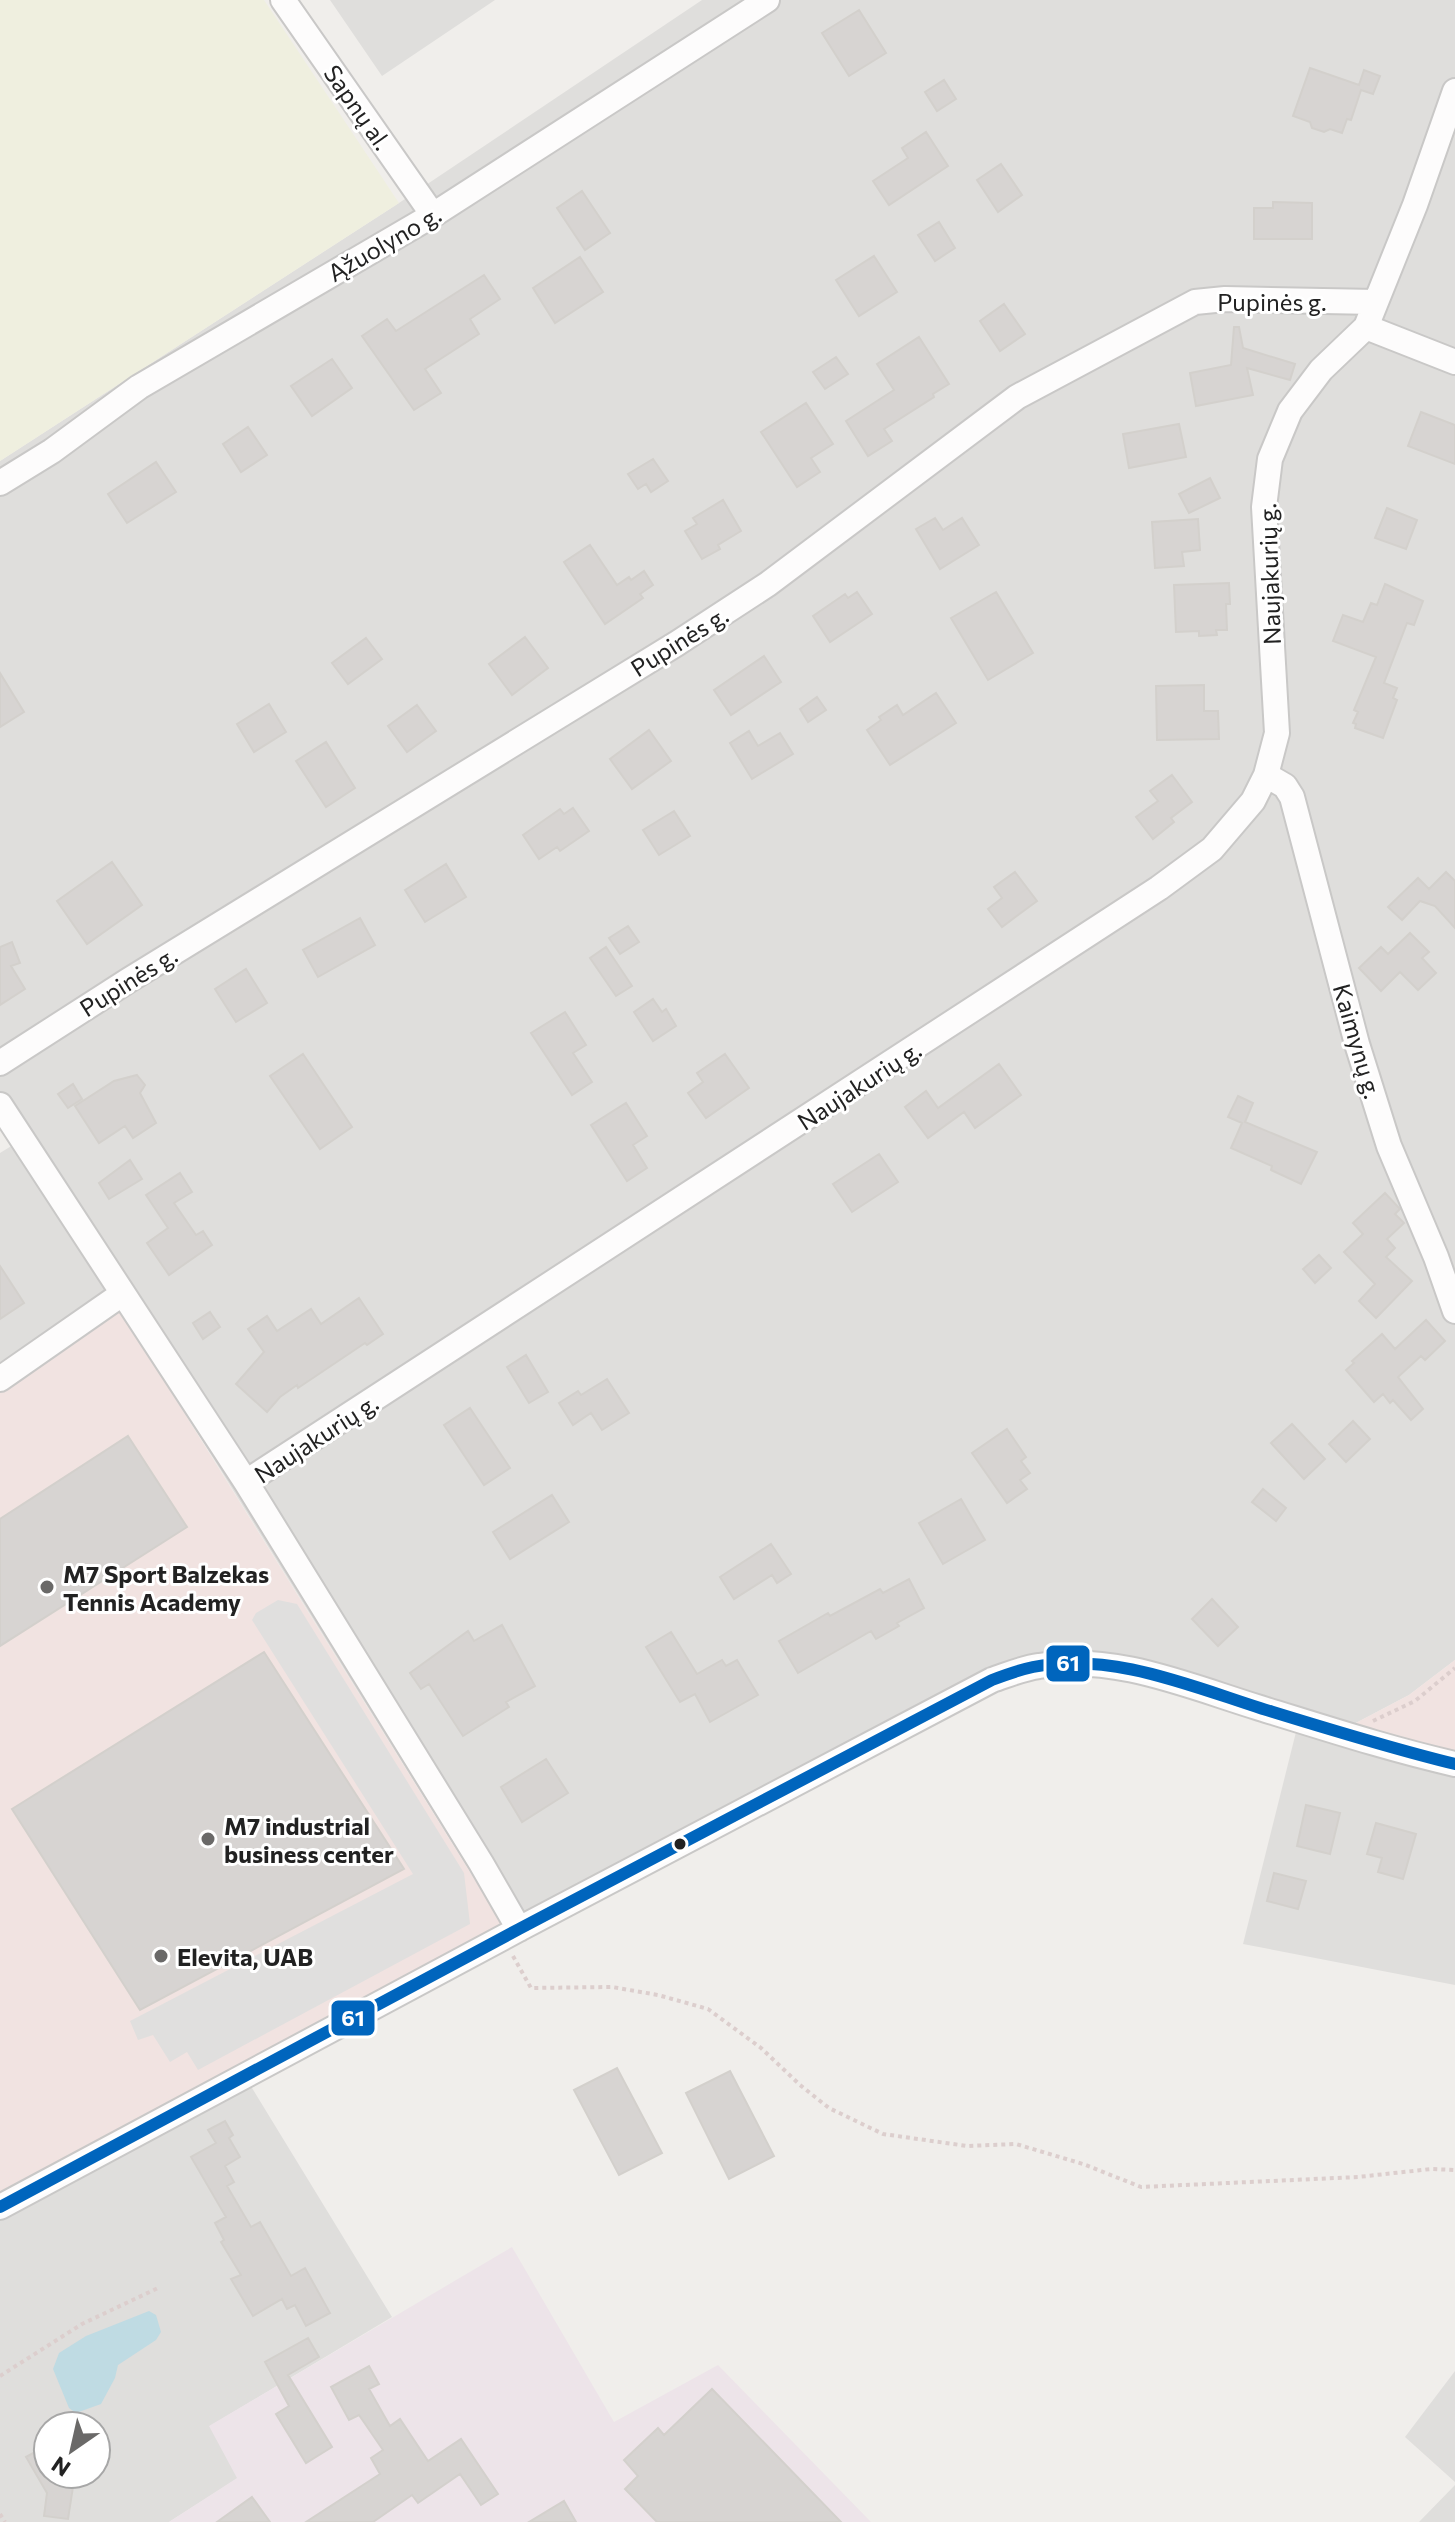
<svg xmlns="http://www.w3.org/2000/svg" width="1455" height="2522" font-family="Commissioner,sans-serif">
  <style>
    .residential { fill: #dfdedc; fill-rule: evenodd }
    .commercial { fill: #f1e3e1 }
    .industrial { fill: #ede4e9 }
    .farmland { fill: #efefdf }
    .parking { fill: #e0dfde }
    .water { fill: #bfdbe3 }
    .building { fill: #d7d4d2; stroke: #d3d0cc; stroke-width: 2 }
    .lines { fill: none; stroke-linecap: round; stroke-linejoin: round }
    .minor-casing { stroke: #c9c8c7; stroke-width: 28 }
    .path { stroke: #dccecd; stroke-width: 4; stroke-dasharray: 4 4; stroke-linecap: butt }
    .minor { stroke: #fdfcfc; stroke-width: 24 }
    .bus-1-casing { stroke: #fff; stroke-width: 18 }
    .bus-1 { stroke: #0065bd; stroke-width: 12 }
    .poi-dot { fill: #6a6968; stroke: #fff; stroke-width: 3 }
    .bus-dot { fill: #222; stroke: #fff; stroke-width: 3 }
    .labels { text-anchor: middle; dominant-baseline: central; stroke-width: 6; stroke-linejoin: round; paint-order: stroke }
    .street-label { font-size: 24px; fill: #222; stroke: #fff }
    .poi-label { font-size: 24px; font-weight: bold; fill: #222; stroke: #fff; text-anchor: start }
    .line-badge { stroke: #fff; stroke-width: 3 }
    .badge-label { font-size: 22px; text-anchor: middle; font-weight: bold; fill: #fff }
  </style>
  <rect width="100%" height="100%" fill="#f0eeeb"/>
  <path class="residential" d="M330,0H495L382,76Z
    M702,0H1455V1660L1409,1695L1352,1725L1058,1653L1017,1658L974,1675L776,1784L503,1925L120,1308L0,1391V1153L13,1145L0,1124V461L399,203Z
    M1297,1728L1455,1775V1985L1243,1944Z
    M249,2083L392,2317L210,2426L238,2478L169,2522H0V2216ZM48,2426H96V2474H48Z
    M1455,2371V2482L1405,2437Z
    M1455,2485V2522H1419Z"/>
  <path class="commercial" d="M119,1308L503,1925L0,2193V1391Z
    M1455,1660V1754L1352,1725L1409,1695Z"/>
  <path class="industrial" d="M512,2247L614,2422L718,2365L871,2522H169L237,2478L209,2426Z"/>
  <path class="farmland" d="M0,0H264L399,203L0,461Z"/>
  <path class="parking" d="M278,1600L297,1604L464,1873L470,1924L198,2070L187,2052L170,2062L153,2035L138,2040L130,2021L413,1874L252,1620L256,1613Z"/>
  <path class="water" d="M149,2311L156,2315L161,2332L156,2340L118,2365L115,2378L101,2404L76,2413L69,2408L53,2369L59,2353L86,2336Z"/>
  <path class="building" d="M859,10L886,53L849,76L822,33Z
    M1310,68L1359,85L1364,70L1380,76L1373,94L1361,90L1351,120L1347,119L1342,133L1330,129L1324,132L1312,128L1310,122L1293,116Z
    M944,80L956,99L937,111L925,92Z
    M926,132L948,166L889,205L873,181L908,158L902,148Z
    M1001,164L1022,195L998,212L977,180Z
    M582,191L610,233L585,250L557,208Z
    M1273,202L1312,203V239H1254V208H1273Z
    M939,222L955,248L935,261L918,235Z
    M874,256L897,292L859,316L836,280Z
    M580,257L603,292L555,323L533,288Z
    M484,275L500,299L470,319L479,334L425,369L441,393L414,410L362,336L387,319L396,331Z
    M1004,304L1025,334L1000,351L980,321Z
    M1234,327H1239L1243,348L1295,364L1290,380L1247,368L1253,395L1196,406L1190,373L1231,365Z
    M919,337L949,384L933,394L934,397L884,429L892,441L868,456L846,421L894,390L877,364Z
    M836,357L848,374L825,389L813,372Z
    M332,359L352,388L312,416L291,386Z
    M806,403L833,444L811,458L820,472L797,487L761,432Z
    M1421,412L1455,425V464L1408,446Z
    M1179,424L1186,457L1129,468L1123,434Z
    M248,427L267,455L241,472L223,444Z
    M653,459L668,481L651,492L646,484L638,489L628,474Z
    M156,462L176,492L127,523L108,494Z
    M1210,478L1220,498L1189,513L1179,494Z
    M723,500L741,531L718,545L720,549L702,559L685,531L697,524L693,518Z
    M1387,508L1417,520L1406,549L1375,538Z
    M935,518L943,530L962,518L979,545L940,569L916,529Z
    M1198,519L1200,550L1182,552L1184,566L1155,568L1152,522Z
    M590,545L617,585L629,577L631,580L644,571L653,585L640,594L643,598L605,624L564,562Z
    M1229,583L1230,604H1226L1227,630H1216L1217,635L1199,636V631L1176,632L1174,585Z
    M1385,584L1423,601L1414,625L1407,623L1384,683L1397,688L1393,698L1397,700L1383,738L1355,728L1356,724L1353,723L1358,712L1354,710L1376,657L1333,641L1343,615L1363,622L1371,603L1377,605Z
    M857,592L872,614L830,642L813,616L845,594L848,598Z
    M996,592L1033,653L988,680L951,618Z
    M525,637L548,668L512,695L489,664Z
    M366,638L382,659L348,684L332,663Z
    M764,656L781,682L731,715L714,690Z
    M0,673L24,712L0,727Z
    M1204,685V711H1218L1219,739L1157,740L1156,686Z
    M936,693L956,723L890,765L867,730L881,720L879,717L897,705L903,715Z
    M817,697L826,710L808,722L800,709Z
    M269,704L286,732L254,752L237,724Z
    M417,705L436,731L407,752L388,726Z
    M649,730L671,761L632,789L610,759Z
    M749,731L758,746L780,733L793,754L752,779L730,743Z
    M326,742L355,788L326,807L296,761Z
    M1172,775L1192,802L1171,818L1174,822L1153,839L1136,817L1158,801L1150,791Z
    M573,808L589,831L560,851L557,847L539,859L523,835L560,809L564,814Z
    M674,811L690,836L659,855L643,830Z
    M112,862L142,905L87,944L57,901Z
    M446,864L466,897L425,922L405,890Z
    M1015,872L1037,901L1002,927L988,909L1002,898L994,887Z
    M1446,872L1455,881V928L1435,906L1420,901L1402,920L1388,907L1418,878L1429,889Z
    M360,918L375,945L318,977L303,950Z
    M628,926L639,942L620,954L609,938Z
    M1410,933L1429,952L1422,958L1436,973L1418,990L1400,972L1381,991L1359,968L1381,947L1388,954Z
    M12,942L20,963L11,966L25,989L0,1005V947Z
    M606,947L632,986L616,996L590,958Z
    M246,969L267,1003L236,1022L215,989Z
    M653,999L662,1012L666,1009L676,1026L653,1041L634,1012Z
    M565,1012L586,1045L573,1053L592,1082L572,1095L531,1033Z
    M303,1054L352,1127L320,1149L270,1076Z
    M725,1054L749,1088L706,1118L688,1093L703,1082L697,1073Z
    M999,1064L1021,1095L975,1128L964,1112L928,1138L905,1107L926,1091L938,1108Z
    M137,1075L145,1085L140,1093L156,1123L133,1138L125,1126L99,1143L75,1106L114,1081Z
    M73,1084L82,1099L68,1108L58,1094Z
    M1238,1096L1253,1103L1245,1122L1317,1152L1301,1184L1271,1170L1272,1166L1231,1148L1242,1123L1228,1117Z
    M626,1103L647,1136L633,1145L647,1168L627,1181L591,1125Z
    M879,1154L898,1182L852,1212L833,1184Z
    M130,1160L142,1179L109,1199L99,1183Z
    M180,1173L192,1192L174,1203L196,1235L203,1231L212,1245L169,1275L147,1243L168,1228L146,1195Z
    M1385,1193L1400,1209L1395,1214L1404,1223L1387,1239L1395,1248L1386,1257L1412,1281L1376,1318L1359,1301L1375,1284L1344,1252L1363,1234L1353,1223Z
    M1319,1255L1331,1268L1315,1283L1303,1269Z
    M0,1266L24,1303L0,1319Z
    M359,1298L383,1334L367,1345L365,1343L298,1388L297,1385L280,1397L267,1412L236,1384L264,1352L248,1329L267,1316L277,1331L311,1309L321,1324Z
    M210,1312L220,1327L203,1339L193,1323Z
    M1426,1320L1445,1341L1425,1360L1421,1356L1398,1377L1423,1409L1411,1420L1393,1400L1390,1403L1383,1394L1374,1402L1346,1370L1354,1363L1352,1361L1382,1334L1395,1349Z
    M526,1355L548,1392L529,1403L507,1367Z
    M607,1379L629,1413L602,1430L591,1413L573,1425L559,1403L578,1391L581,1395Z
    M470,1408L510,1468L484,1485L444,1425Z
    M1353,1421L1370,1439L1346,1462L1329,1444Z
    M1292,1424L1325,1459L1304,1479L1271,1443Z
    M1007,1429L1026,1457L1021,1461L1030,1473L1020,1480L1027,1489L1007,1503L972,1453Z
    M128,1436L187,1527L0,1646V1519Z
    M1263,1489L1286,1508L1276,1521L1252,1502Z
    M552,1495L569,1522L510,1559L493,1532Z
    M961,1499L985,1540L943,1564L919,1523Z
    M771,1544L791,1574L777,1583L772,1575L734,1599L720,1577Z
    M909,1579L924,1608L897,1623L899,1626L876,1639L871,1631L798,1673L779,1641L828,1613L830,1616L880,1589L883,1593Z
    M1212,1599L1238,1627L1218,1646L1192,1619Z
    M502,1625L535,1686L506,1702L509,1707L463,1736L429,1684L421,1689L410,1673L468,1631L474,1641Z
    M671,1632L697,1674L722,1660L726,1666L737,1660L758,1695L710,1722L695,1694L680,1702L646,1647Z
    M264,1652L404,1869L140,2010L12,1809Z
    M546,1759L568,1793L522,1822L501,1787Z
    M1306,1805L1340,1813L1330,1854L1297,1846Z
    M1376,1823L1416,1834L1403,1879L1378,1872L1382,1858L1367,1854Z
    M1274,1873L1306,1881L1298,1909L1267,1901Z
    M617,2068L662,2153L619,2175L574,2090Z
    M730,2071L774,2156L729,2179L686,2093Z
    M225,2121L233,2135L229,2138L240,2157L225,2166L234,2182L227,2186L251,2227L260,2222L291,2276L305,2268L330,2313L306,2326L295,2305L287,2309L282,2299L253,2316L231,2279L241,2275L221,2242L224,2240L215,2223L226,2217L191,2157L216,2143L208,2130Z
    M308,2338L319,2357L288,2375L332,2447L306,2463L276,2414L289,2406L265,2362Z
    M369,2366L379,2384L369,2389L390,2426L400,2419L428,2461L461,2439L498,2494L481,2505L460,2474L418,2503L412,2495L373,2522H306L380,2474L371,2458L383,2450L359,2415L349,2420L331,2387Z
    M712,2389L841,2522H657L625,2489L638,2476L624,2460L658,2428L664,2435Z
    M48,2445V2474H75L68,2519L44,2516L47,2493L26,2457Z
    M252,2497L270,2522H217Z
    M564,2501L576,2522H529Z"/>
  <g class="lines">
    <g class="minor-casing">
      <path id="minor" d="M283,0L433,215
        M1366,327L1455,362
        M0,483L52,451L139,387L433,215L767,0
        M1266,775L1285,786L1292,797L1357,1044L1389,1146L1436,1257L1455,1311
        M0,1063L129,980L676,644L768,584L1017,397L1195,302L1225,299L1376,302
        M0,1105L246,1482
        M0,1379L122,1294
        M519,1929L481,1863L246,1482L1159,888L1212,849L1253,801L1266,775L1277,733L1264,507L1270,459L1290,411L1321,370L1366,327L1415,205L1455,91
        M0,2207L519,1929L992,1680C1007,1675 1023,1668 1039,1666C1113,1653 1191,1687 1260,1708C1325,1728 1389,1749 1455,1764"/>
    </g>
    <path class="path" d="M1373,1721L1415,1701L1455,1668
      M513,1956L531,1988L612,1987L658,1995L708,2009L761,2048L800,2085L829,2108L883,2134L967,2146L1016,2144L1083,2164L1141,2187L1358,2177L1431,2169L1455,2170
      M0,2376L82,2324L158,2288
      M0,2514L5,2522"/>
    <use href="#minor" class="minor"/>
    <g class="bus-1-casing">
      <path id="bus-1" d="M0,2207L519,1929L992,1680C1005,1675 1019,1670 1033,1667C1111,1652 1188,1685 1260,1708C1325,1728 1389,1748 1455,1764"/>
    </g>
    <use href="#bus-1" class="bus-1"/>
  </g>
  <g class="poi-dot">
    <circle cx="47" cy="1587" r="8"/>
    <circle cx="208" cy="1839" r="8"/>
    <circle cx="161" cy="1956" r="8"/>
  </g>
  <circle class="bus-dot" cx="680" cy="1844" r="7"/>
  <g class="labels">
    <g class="street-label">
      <text transform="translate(358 107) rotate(55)">Sapnų al.</text>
      <text transform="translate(384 243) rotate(-30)">Ąžuolyno g.</text>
      <text x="1272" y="301">Pupinės g.</text>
      <text transform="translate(1269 574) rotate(-92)">Naujakurių g.</text>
      <text transform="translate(679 641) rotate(-32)">Pupinės g.</text>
      <text transform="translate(128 981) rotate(-32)">Pupinės g.</text>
      <text transform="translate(1358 1041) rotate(74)">Kaimynų g.</text>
      <text transform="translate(859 1085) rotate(-33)">Naujakurių g.</text>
      <text transform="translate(316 1438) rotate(-33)">Naujakurių g.</text>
    </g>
    <g class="poi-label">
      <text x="63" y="1573">M7 Sport Balzekas<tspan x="63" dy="28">Tennis Academy</tspan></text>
      <text x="224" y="1825">M7 industrial<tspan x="224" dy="28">business center</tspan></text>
      <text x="177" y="1956">Elevita, UAB</text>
    </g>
  </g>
  <g class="line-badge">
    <rect x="1045" y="1644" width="46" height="39" rx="8" fill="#0065bd"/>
    <rect x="330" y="1999" width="46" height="38" rx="8" fill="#0065bd"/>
  </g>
  <g class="badge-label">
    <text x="1068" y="1671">61</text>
    <text x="353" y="2026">61</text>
  </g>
  <g transform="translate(72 2450) rotate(214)"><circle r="38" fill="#ffffff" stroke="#a7a7a7" stroke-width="2"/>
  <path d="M0-6L14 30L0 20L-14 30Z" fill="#6a6968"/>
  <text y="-12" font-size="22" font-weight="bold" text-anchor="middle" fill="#222222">N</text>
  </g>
</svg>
